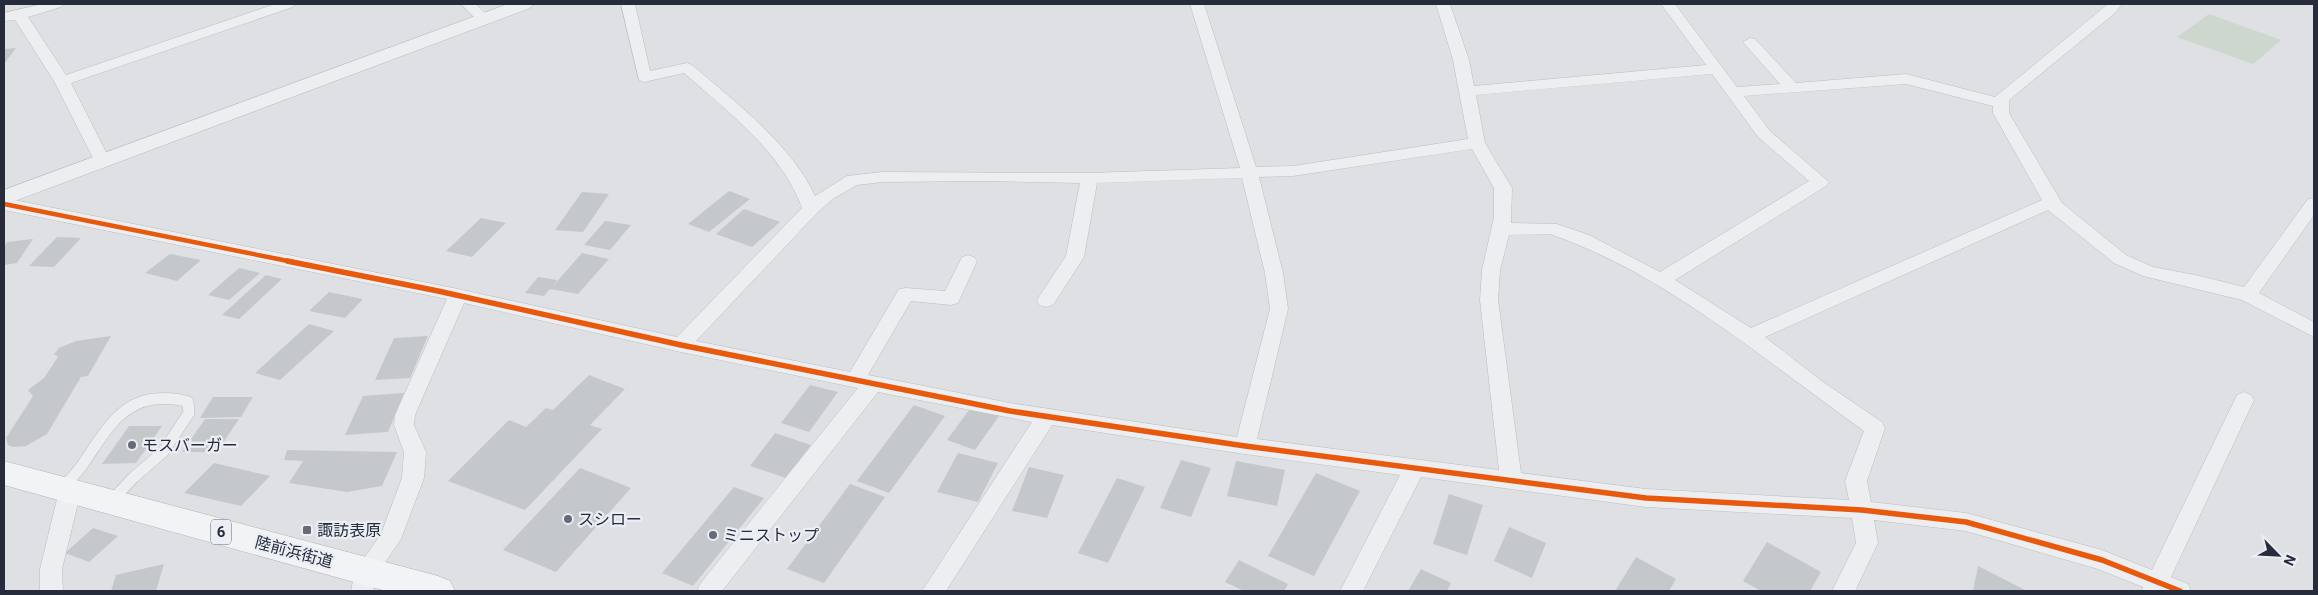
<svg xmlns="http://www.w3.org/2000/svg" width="2318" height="595" font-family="Roboto,'Noto Sans JP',sans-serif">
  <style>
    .green { fill: #ced7ce }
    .building { fill: #c5c8cb }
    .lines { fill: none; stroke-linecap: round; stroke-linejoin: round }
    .service-casing { stroke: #bbbdc0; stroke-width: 12 }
    .minor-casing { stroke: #bbbdc0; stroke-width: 1 }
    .tertiary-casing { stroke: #bbbdc0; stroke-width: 1 }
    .trunk-casing { stroke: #b0b3b8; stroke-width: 1 }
    .service { stroke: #edeef0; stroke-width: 11 }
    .minor { fill: #edeef0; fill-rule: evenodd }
    .tertiary { fill: #edeef0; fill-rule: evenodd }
    .trunk { fill: #f2f3f4; fill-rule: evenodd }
    .cycleway-far1-casing { stroke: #ebeef4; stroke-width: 7 }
    .cycleway-casing { stroke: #ebeef4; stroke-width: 9 }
    .cycleway-far1 { stroke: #e8590c; stroke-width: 4.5 }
    .cycleway { stroke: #e8590c; stroke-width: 5.5 }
    .poi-dot { fill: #666b76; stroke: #ebeef4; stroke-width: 2 }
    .labels { text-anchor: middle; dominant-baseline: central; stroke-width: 4.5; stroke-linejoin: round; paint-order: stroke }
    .shield { fill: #ebeef4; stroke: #616673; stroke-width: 1 }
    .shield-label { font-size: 15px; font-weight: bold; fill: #262c3c }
    .poi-label { font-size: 16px; fill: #262c3c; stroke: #ebeef4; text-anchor: start }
    .street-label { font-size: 16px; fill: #262c3c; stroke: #ebeef4 }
  </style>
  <rect width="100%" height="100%" fill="#dee0e3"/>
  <path class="green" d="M2209,14L2281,40L2253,64L2177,37Z"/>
  <path class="building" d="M16,48L4,64V49Z
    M729,191L750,199L709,232L688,224Z
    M582,192L609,194L583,232L555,230Z
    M744,209L780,222L752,247L716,234Z
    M481,218L506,223L472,257L446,251Z
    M605,221L631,225L610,250L584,245Z
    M57,237L81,238L54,267L29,266Z
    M33,239L17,263L4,265V248L7,242Z
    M582,253L609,259L578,294L550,289L544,296L525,293L538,277L557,280L553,286Z
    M170,254L201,260L177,281L145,273Z
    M239,268L260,273L229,300L208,295Z
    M266,275L282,279L239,319L222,315Z
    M329,292L363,299L345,318L309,311Z
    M309,324L334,331L280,380L255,373Z
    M111,336L88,376L81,377L47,434L26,446L13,447L8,445L6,438L33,396L28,390L44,378L58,357L54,354L59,348L76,341Z
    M428,336L410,378L375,380L394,338Z
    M589,375L625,389L590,425L602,429L525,510L448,481L509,420L526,427L546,408L553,410Z
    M810,385L838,392L809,432L781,423Z
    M404,393L388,432L345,435L363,396Z
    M213,397H253L241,417L200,418Z
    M914,405L945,416L889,493L857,481Z
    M972,406L999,416L975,450L947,440Z
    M205,419H239L217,452H182Z
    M129,426H162L136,463L102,464Z
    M775,433L811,445L786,478L750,466Z
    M287,450L397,452L382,486L347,492L289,483L303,461L284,460Z
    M958,453L998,463L978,502L937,492Z
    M1181,460L1211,468L1191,517L1160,508Z
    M1236,461L1285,470L1277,506L1227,496Z
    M214,463L270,476L241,506L184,493Z
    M1029,467L1064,475L1047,518L1012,511Z
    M580,468L631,488L556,572L503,550Z
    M1316,473L1360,491L1314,576L1268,556Z
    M1117,478L1145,487L1108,563L1078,553Z
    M850,484L885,497L824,583L787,569Z
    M734,487L764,498L693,586L662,573Z
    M1449,494L1483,505L1467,555L1433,544Z
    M1509,527L1546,543L1532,578L1494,561Z
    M93,528L118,536L89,562L65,553Z
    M1767,542L1821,572L1810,591H1761L1743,581Z
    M1636,557L1676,579L1669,591H1615Z
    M1239,560L1288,584L1284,591H1244L1225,582Z
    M164,564L156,591H111L116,575Z
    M1978,566L2027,591H1973Z
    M1421,569L1451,583L1447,591H1408Z"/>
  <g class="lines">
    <g class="service-casing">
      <path id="service" d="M63,488C69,480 77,473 83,464C102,437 117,404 154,399C166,398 177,398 188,402L189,413L163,452L134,477L112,500"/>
    </g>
    <g class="minor-casing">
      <path id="minor" d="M42,4H63L61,7L28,17L66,75L275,4H295L293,7L71,83L110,160L108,164H96L94,160L54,81L15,20L4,21V13Z
        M461,4H476L491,19L484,23L479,22Z
        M621,4H635L650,71L687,63L692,65C734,101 792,145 815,196L847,176L882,172L1089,173L1240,168L1190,4H1204L1256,167L1293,166L1468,139L1453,60L1436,4H1450L1469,60L1474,86L1706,65L1661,4H1675L1737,87L1780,84L1743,42L1750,38L1755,39L1796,83L1906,74L1995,97L2108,4H2122L2115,13L2009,100V113L2062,203L2126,255L2153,267L2200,276L2244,287L2308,199L2314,198V215L2259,293L2314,322V337L2242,300L2143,276L2114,263L2048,210L1765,337L1823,382L1882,422L1885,428L1867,481L1871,502L1966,513L2102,550L2152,570L2237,395L2244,392L2251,395L2254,400L2171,577L2188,584L2191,591H2142L2143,587L2098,569L1966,531L1874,520L1878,543L1855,591H1832L1856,543L1852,518L1646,507L1421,477L1363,591H1340L1400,475L1245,454L1052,425L946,591H922L1032,422L878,392L722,591H697L700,584L858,388L681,352L464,303L415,415L414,425L426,452L424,478L401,539L377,574L373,591H351L355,571L381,534L402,478L404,452L394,425L395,415L447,299L4,210V198L458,289L677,337L802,208C782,152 727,111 684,73L644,82L639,80ZM1712,74L1758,137L1809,181L1660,272L1589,235L1557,224L1511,223L1512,188L1485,143L1476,95ZM1906,84L1993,106V113L2042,200L1751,328L1675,280L1826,186L1829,182L1770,131L1744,96ZM1472,149L1494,188V217L1482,270L1480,300L1499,470L1257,439L1288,309L1283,273L1259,177L1293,176ZM1242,178L1265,273L1270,309L1237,437L1010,403L868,375L911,301L951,305L958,303L977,261L974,257L968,255L962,257L945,291L906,288L899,289L850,372L696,341L817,213L834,198L857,185L882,182L986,181L1080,183L1066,256L1037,300L1039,305L1046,307L1053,305L1084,257L1097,183ZM1550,234C1666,274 1765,361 1864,431L1845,481L1849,500L1646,489L1521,473L1498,300L1500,270L1509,235Z
        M70,482L78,485L81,491L62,569L63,591H40V569L59,491L62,485Z"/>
    </g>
    <g class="tertiary-casing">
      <path id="tertiary" d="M508,4H533L530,8L4,205V190Z"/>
    </g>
    <g class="trunk-casing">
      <path id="trunk" d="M4,461L438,576L450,581L455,591H386L4,485Z"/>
    </g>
    <use href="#service" class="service"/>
    <use href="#minor" class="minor"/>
    <use href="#tertiary" class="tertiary"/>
    <use href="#trunk" class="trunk"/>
    <g class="cycleway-far1-casing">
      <path id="cycleway-far1" d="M4,204L293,262"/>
    </g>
    <g class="cycleway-casing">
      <path id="cycleway" d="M287,261L438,291L681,345L1010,411L1245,446L1646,498L1862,510L1966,522L2102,560L2180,591"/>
    </g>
    <use href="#cycleway-far1" class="cycleway-far1"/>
    <use href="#cycleway" class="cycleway"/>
  </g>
  <g class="poi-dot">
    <circle cx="132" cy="445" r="5"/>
    <circle cx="568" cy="519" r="5"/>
    <rect x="302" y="525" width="10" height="10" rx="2.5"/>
    <circle cx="713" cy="535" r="5"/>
  </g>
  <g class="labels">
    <rect class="shield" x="211" y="519.5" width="20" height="25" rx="4"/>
    <g class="shield-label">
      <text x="221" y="532">6</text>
    </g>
    <g class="poi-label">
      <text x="142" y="445">モスバーガー</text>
      <text x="578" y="519">スシロー</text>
      <text x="317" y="530">諏訪表原</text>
      <text x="723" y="535">ミニストップ</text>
    </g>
    <g class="street-label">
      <text transform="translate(294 552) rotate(15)">陸前浜街道</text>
    </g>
  </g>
  <rect width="2318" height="595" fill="none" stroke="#262c3c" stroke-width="10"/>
  <g transform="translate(2278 555) rotate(114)" stroke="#ebeef4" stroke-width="4" paint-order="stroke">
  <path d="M0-4L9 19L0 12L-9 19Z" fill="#262c3c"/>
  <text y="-8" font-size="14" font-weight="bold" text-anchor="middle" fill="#262c3c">N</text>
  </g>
</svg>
